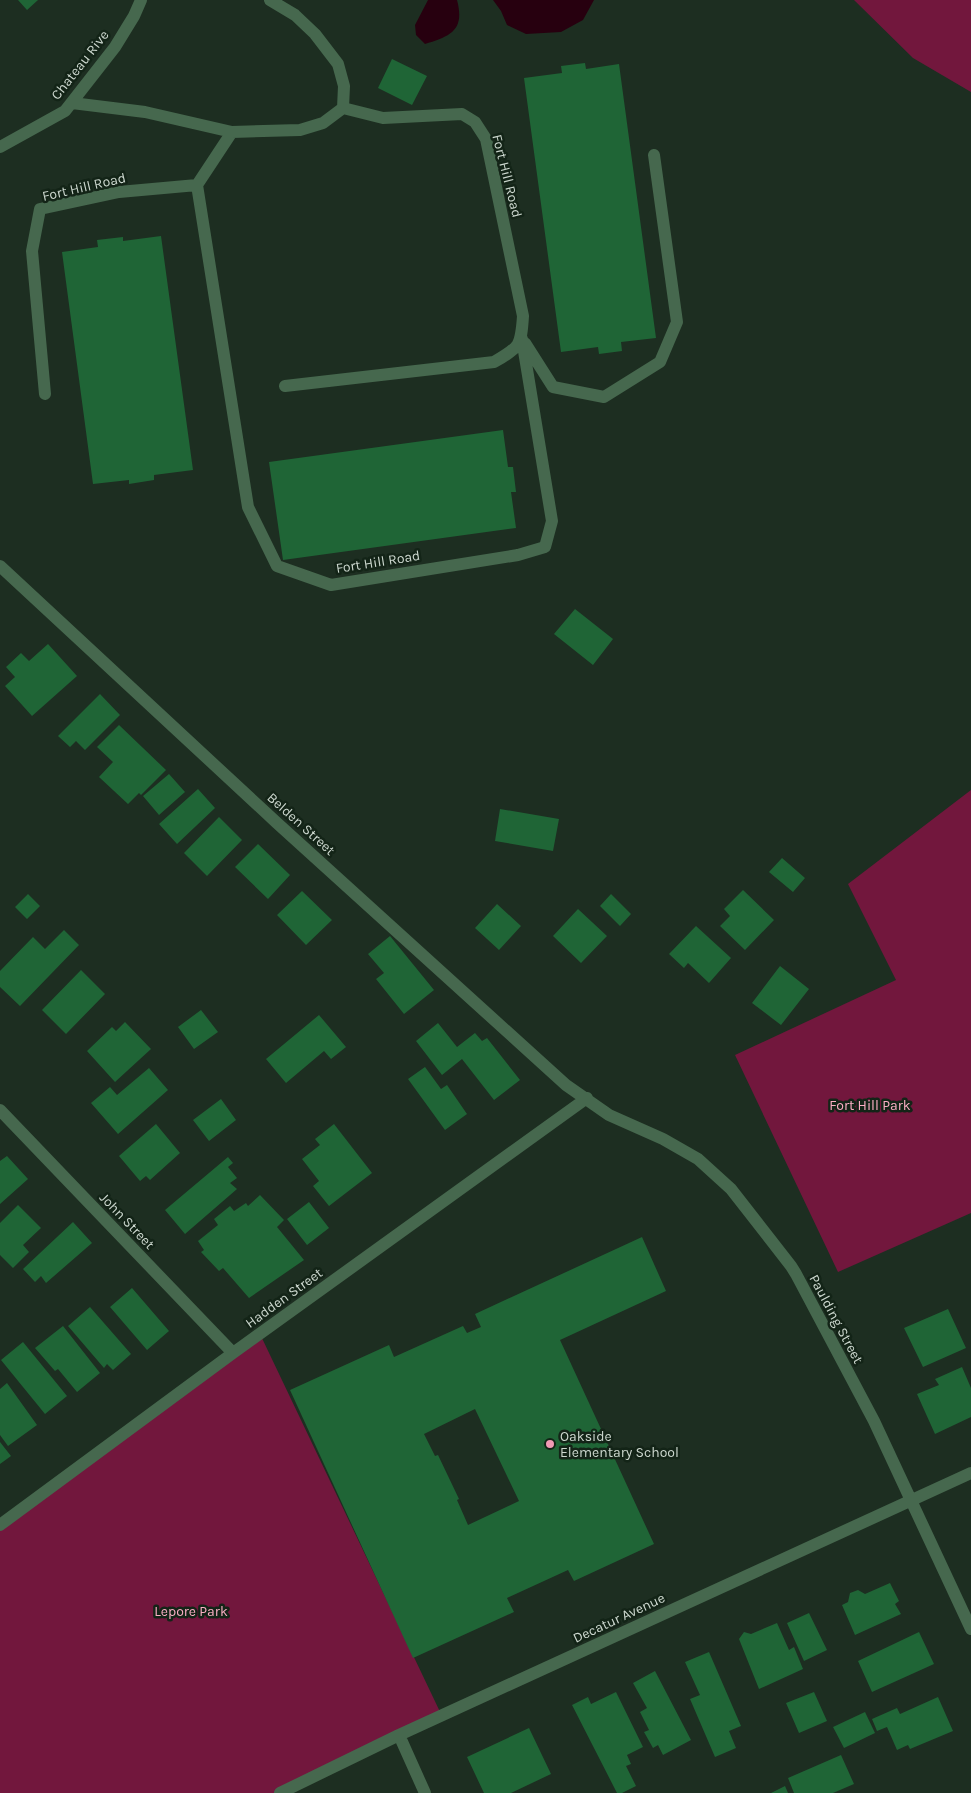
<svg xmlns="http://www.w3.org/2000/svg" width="971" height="1793" font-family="Karla,sans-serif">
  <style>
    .green { fill: #72173d }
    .water { fill: #27000f }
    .building { fill: #1f6536; fill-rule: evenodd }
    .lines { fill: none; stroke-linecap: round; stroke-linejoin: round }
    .minor { stroke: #46684e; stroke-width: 12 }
    .poi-dot { fill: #f09ab4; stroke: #132417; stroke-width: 2 }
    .labels { text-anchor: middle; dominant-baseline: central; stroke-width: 5; stroke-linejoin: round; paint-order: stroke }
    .street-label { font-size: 14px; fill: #cdd8cf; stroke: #132417 }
    .park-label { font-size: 14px; fill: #fcaec5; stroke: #132417 }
    .poi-label { font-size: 14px; fill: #cdd8cf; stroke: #132417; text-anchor: start }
  </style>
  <rect width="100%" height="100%" fill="#1d2e21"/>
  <path class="green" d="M854,0H971V92L913,58Z
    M971,790V1213L838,1272L735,1055L896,980L848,884Z
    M260,1334L442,1716L281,1793H0V1526Z"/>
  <path class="water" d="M428,0H457C465,30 451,36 425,44L416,35L415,25Z
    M493,0H594L583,20L561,32L526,34L507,25L501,11Z"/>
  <path class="building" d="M18,0H38L27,10Z
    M392,59L427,76L412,105L378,88Z
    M585,63L586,69L619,64L656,338L621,342L622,351L599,354L598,347L561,352L524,78L562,73L561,66Z
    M161,236L193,470L154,475V480L129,484V480L93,484L62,252L98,247L97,240L123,237V241Z
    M503,430L508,467H513L516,492H511L516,528L283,560L269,462Z
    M575,609L613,639L593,665L554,634Z
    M48,644L77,676L32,716L5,686L15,677L6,667L21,653L29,661Z
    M100,694L120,715L85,750L76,741L70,747L58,736Z
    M119,725L166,770L141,795L139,793L128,804L99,777L113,762L97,747Z
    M169,774L185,792L159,815L143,796Z
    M198,789L215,808L177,844L159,824Z
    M500,809L559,819L553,851L495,841Z
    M219,817L242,840L207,876L184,853Z
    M258,844L290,875L268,899L235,867Z
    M782,858L805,878L793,892L769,872Z
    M743,890L774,920L745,950L720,926L730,916L724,909Z
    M302,891L332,920L306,945L277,915Z
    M28,894L40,906L27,919L15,907Z
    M611,894L631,914L620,926L600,906Z
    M497,904L521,926L499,950L475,928Z
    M578,909L607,936L581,963L553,936Z
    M696,926L731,958L709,983L688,963L684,968L669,954Z
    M64,930L79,945L20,1006L0,987V971L33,937L45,949Z
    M390,936L434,990L404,1014L376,979L384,973L368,954Z
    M780,966L809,989L781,1025L752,1003Z
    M81,970L105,994L66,1034L42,1010Z
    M201,1010L218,1032L194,1049L178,1027Z
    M319,1015L346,1047L331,1059L324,1051L286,1083L266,1059Z
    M125,1022L151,1049L115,1082L87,1051L112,1027L116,1031Z
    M438,1023L457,1047L475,1033L482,1041L487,1038L520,1080L494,1100L462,1059L442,1075L416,1041Z
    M425,1067L441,1089L447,1085L467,1114L445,1130L408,1079Z
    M149,1068L168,1090L118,1134L91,1103L110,1087L117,1095Z
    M221,1099L236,1120L209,1141L193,1120Z
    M156,1124L180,1153L150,1180L146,1176L140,1181L119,1156Z
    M334,1124L372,1173L329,1206L313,1186L319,1181L302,1159L320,1145L315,1139Z
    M7,1156L28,1179L0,1204V1161Z
    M228,1157L233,1163L228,1167L237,1178L230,1183L237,1189L185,1234L165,1210Z
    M260,1195L284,1220L277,1227L304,1260L249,1298L223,1268L219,1271L201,1252L204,1250L198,1241L218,1225L214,1219L230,1206L234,1211L246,1203L248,1206Z
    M309,1202L329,1228L307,1245L287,1219Z
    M18,1205L41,1228L23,1245L29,1252L13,1268L0,1255V1223Z
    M73,1222L92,1243L46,1283L41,1276L35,1282L23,1269Z
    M642,1237L666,1291L560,1340L654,1544L574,1581L568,1570L507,1598L514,1612L413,1658L290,1390L389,1345L394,1357L463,1326L467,1333L481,1327L475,1314ZM475,1409L519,1501L468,1525L457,1500L459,1499L438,1455L435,1456L424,1434Z
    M132,1288L169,1331L147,1350L110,1307Z
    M90,1307L131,1354L113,1370L107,1364L104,1368L68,1326Z
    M948,1309L966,1348L923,1367L904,1328Z
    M63,1326L100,1373L77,1392L58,1369L55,1371L35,1348Z
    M23,1342L67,1396L45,1414L1,1360Z
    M962,1367L971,1388V1417L935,1434L917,1394L939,1385L935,1379Z
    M7,1383L37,1425L8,1446L0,1435V1389Z
    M0,1442L11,1456L0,1464Z
    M890,1583L899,1601L895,1604L901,1614L855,1635L842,1605L848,1602L850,1593L858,1590L865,1594Z
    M809,1613L827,1650L804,1661L787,1623Z
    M777,1623L789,1650L794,1647L803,1669L759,1689L739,1639L744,1632L751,1634Z
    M919,1632L934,1664L872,1692L858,1661Z
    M709,1652L741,1726L729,1731L736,1748L715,1757L690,1699L700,1695L685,1662Z
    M655,1671L691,1740L663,1755L658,1745L653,1748L644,1732L649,1730L640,1712L647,1708L633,1683Z
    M616,1692L643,1747L627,1755L631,1764L626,1766L636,1786L622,1793H617L572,1705L588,1697L591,1704Z
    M814,1692L827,1721L799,1733L786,1703Z
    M938,1697L953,1731L910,1749L908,1745L897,1750L887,1727L877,1731L872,1719L897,1708L900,1714Z
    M865,1712L875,1733L844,1748L833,1727Z
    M529,1728L551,1774L511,1793H484L467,1757Z
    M841,1755L854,1784L833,1793H794L788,1778Z
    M785,1786L788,1793H771Z"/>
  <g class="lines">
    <path class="minor" d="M270,0L295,15L315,34L338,64L344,86L343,108
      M72,103L145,112L232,132L300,130L323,123L343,108
      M0,147L65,111L115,47L134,16L141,0
      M197,185L232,132
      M525,343L553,387L604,397L660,362L677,322L654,155
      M285,386L494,362C520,347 521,346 523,316L486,139L475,122L462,114L383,118L343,108
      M45,394L32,251L40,209L119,192L197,185L248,507L277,566L331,585L518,555L545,547L552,521L522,339
      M0,566L277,823L566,1085L609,1115L663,1139L698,1159L731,1189L791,1266L796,1274L874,1421L971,1629
      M0,1110L233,1353
      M0,1525L233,1353L587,1098
      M399,1735L425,1793
      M280,1793L399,1735L971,1473"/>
  </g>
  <circle class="poi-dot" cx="550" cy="1444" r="5"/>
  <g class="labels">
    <g class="street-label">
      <text transform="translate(80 65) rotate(-52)">Chateau Rive</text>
      <text transform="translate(507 176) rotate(76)">Fort Hill Road</text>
      <text transform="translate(84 187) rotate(-13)">Fort Hill Road</text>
      <text transform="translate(378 562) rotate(-9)">Fort Hill Road</text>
      <text transform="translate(301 824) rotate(42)">Belden Street</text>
      <text transform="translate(127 1221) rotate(46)">John Street</text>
      <text transform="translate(284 1298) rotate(-36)">Hadden Street</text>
      <text transform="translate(836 1319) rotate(62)">Paulding Street</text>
      <text transform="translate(619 1618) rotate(-25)">Decatur Avenue</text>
    </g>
    <g class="park-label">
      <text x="870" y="1105">Fort Hill Park</text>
      <text x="191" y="1611">Lepore Park</text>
    </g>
    <g class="poi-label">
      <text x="560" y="1436">Oakside<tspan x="560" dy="16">Elementary School</tspan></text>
    </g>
  </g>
</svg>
